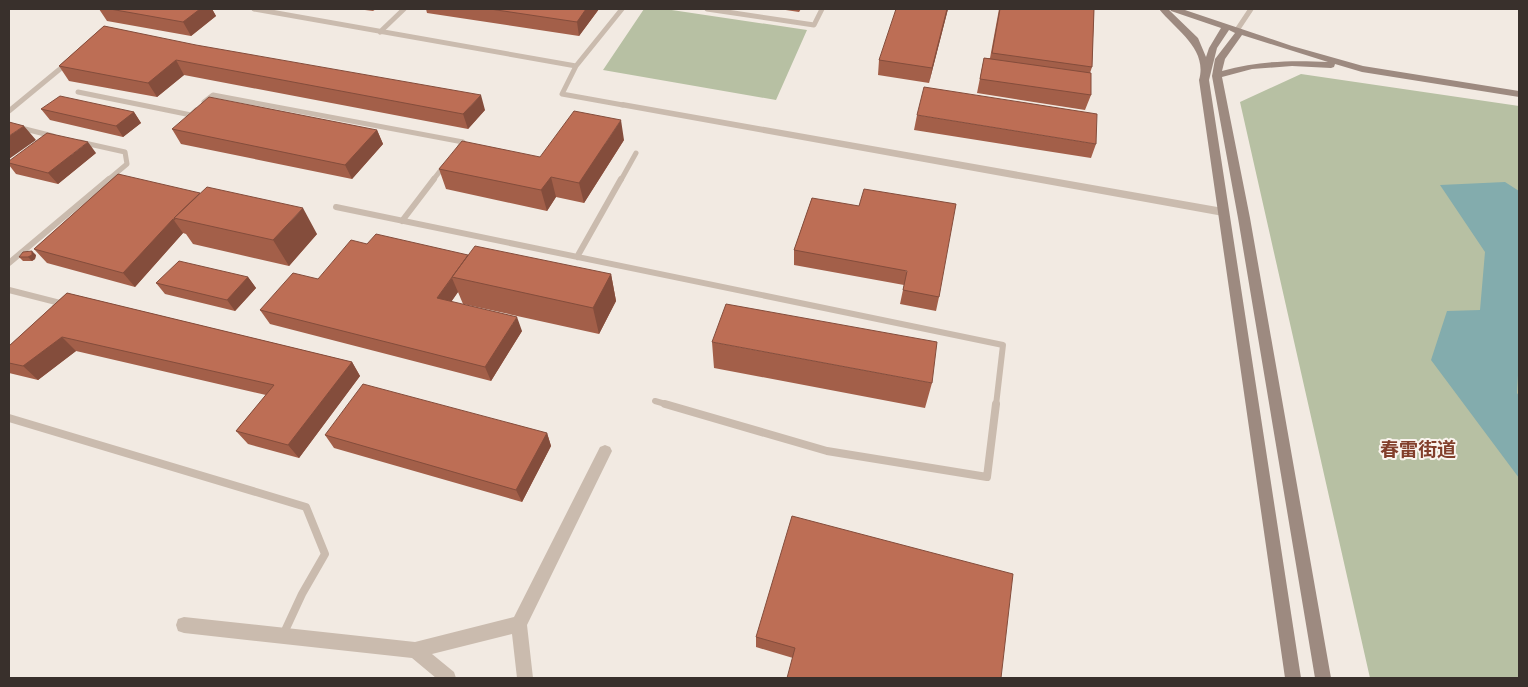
<svg xmlns="http://www.w3.org/2000/svg" width="1528" height="687" font-family="'Varela Round','Noto Sans SC',sans-serif">
  <style>
    .green { fill: #b7c0a3 }
    .water { fill: #83acad }
    .lines { fill: none; stroke-linecap: round; stroke-linejoin: round }
    .lane-far2 { stroke: #cabbae; stroke-width: 5 }
    .lane-far1 { stroke: #cabbae; stroke-width: 6 }
    .lane { stroke: #cabbae; stroke-width: 8 }
    .street { fill: #cabbae; fill-rule: evenodd }
    .secondary { fill: #9d8a80; fill-rule: evenodd }
    .wall { fill: #a35f49 }
    .shaded-wall { fill: #844d3c }
    .building { fill: #bd6e55; stroke: #844d3c }
    .labels { text-anchor: middle; dominant-baseline: central; stroke-width: 4; stroke-linejoin: round; paint-order: stroke }
    .district-label { font-size: 19px; font-weight: bold; fill: #823f2b; stroke: #faf4ee }
  </style>
  <rect width="100%" height="100%" fill="#f2eae2"/>
  <path class="green" d="M644,9H665L807,30L776,100L603,70Z
    M1301,74L1519,106V678H1370L1240,102Z"/>
  <path class="water" d="M1505,182L1519,191V357L1517,393L1519,396V478L1431,360L1447,311L1480,310L1485,252L1440,185Z"/>
  <g class="lines">
    <path class="lane-far2" d="M254,9L576,66
      M622,9L576,66L562,94L623,105
      M707,9L814,25L822,9
      M1237,30L1251,9
      M380,32L404,9
      M78,92L191,115L196,110
      M204,102L213,95L463,142L459,148
      M9,111L66,64
      M9,125L53,136
      M80,142L125,152L127,164L108,180
      M433,180L444,166
      M621,180L636,153"/>
    <path class="lane-far1" d="M336,207L1003,345L996,405
      M402,221L434,179
      M577,257L621,179
      M9,263L109,179
      M9,290L60,303L55,307
      M655,401L669,405"/>
    <path class="lane" d="M665,404L827,451L987,477L996,404
      M9,418L306,507L325,554L302,594L283,635"/>
    <path class="street" d="M623,102L1223,208L1228,212L1223,216L620,107V103Z
      M605,445L610,447L612,451L527,625L533,678H517L512,634L432,654L454,672L456,678H436L412,658L184,633L178,631L176,625L178,619L184,617L415,642L514,617L600,447Z"/>
    <path class="secondary" d="M1159,9H1168L1198,38L1206,57L1209,48L1221,28L1171,11L1170,9H1182L1292,46L1363,66L1519,91V97L1362,72L1335,64L1334,67L1331,68L1292,66L1252,69L1222,77L1250,218L1331,678H1315L1238,218L1212,76L1215,59L1235,33L1229,30L1217,48L1209,80L1301,678H1285L1199,80C1208,49 1176,30 1159,9ZM1242,35L1328,62C1290,60 1259,61 1222,71L1225,59Z"/>
  </g>
  <path class="wall" d="M99,9H212L216,16L191,36L107,21Z
    M357,9H376L373,11Z
    M426,9H599L579,36L427,13Z
    M779,9H801L799,12Z
    M948,9L929,83L878,75L879,60Z
    M999,9H1094L1092,67L1090,73L1091,95L1085,110L977,93L984,58H990Z
    M104,26L485,110L468,129L184,75L157,97L69,81L59,66Z
    M41,109L134,112L141,123L123,137L50,120Z
    M917,115L1096,144L1091,158L914,130Z
    M172,129L377,130L383,144L352,179L181,144Z
    M624,140L584,203L556,197L547,211L446,189L439,169L540,157Z
    M96,153L58,184L16,174L9,165V161Z
    M118,174L317,234L289,266L193,244L186,234L183,233L135,287L47,263L34,249Z
    M812,198L939,297L936,311L900,304L904,285L794,265V250Z
    M367,244L468,255L611,274L616,301L599,334L463,304L458,292L451,302L522,331L491,381L270,324L260,310L318,279Z
    M36,255L35,259L32,261H23L19,257Z
    M248,277L256,288L235,311L165,294L156,283Z
    M67,293L352,362L360,376L299,458L248,444L236,431L266,395L76,351L38,380L9,373V346Z
    M712,342L932,383L925,408L714,368Z
    M547,433L551,446L522,502L334,448L325,435Z
    M1013,574L793,658L756,647V637Z"/>
  <path class="shaded-wall" d="M200,9H212L216,16L191,36L183,22Z
    M586,9H599L579,36L577,22Z
    M947,9H948L929,83L932,68Z
    M176,60L184,75L157,97L148,83Z
    M481,95L485,110L468,129L463,114Z
    M134,112L141,123L123,137L116,126Z
    M621,120L624,140L584,203L579,183Z
    M24,126L36,140L9,159V136Z
    M377,130L383,144L352,179L345,165Z
    M88,142L96,153L58,184L48,173Z
    M551,177L556,197L547,211L541,190Z
    M303,208L317,234L289,266L273,240Z
    M173,219L183,233L135,287L123,273Z
    M32,251L36,255L35,259L32,261L28,257Z
    M611,274L616,301L599,334L593,308Z
    M248,277L256,288L235,311L227,300Z
    M452,278L458,292L444,312L437,298Z
    M517,317L522,331L491,381L485,367Z
    M62,337L76,351L38,380L23,366Z
    M352,362L360,376L299,458L288,445Z
    M547,433L551,446L522,502L516,490Z"/>
  <path class="building" d="M110,9H200L183,22Z
    M490,9H586L577,22Z
    M896,9H947L932,68L879,60Z
    M1000,9H1094L1092,67L992,53Z
    M104,26L196,45L481,95L463,114L176,60L148,83L59,66Z
    M984,58L1091,73V95L980,79Z
    M924,87L1097,114L1096,144L917,115Z
    M60,96L134,112L116,126L41,109Z
    M209,97L377,130L345,165L172,129Z
    M574,111L621,120L579,183L551,177L541,190L439,169L462,141L540,157Z
    M9,122L24,126L9,136Z
    M47,133L88,142L48,173L9,163V161Z
    M118,174L200,193L174,218L175,220L173,219L123,273L34,249Z
    M207,187L303,208L273,240L174,218Z
    M864,189L956,204L939,297L903,290L907,271L794,250L812,198L859,206Z
    M376,234L468,255L437,298L517,317L485,367L260,310L293,273L318,279L351,240L367,244Z
    M475,246L611,274L593,308L452,277Z
    M32,251V255L28,257H19L23,252Z
    M179,261L248,277L227,300L156,283Z
    M67,293L352,362L288,445L236,431L274,385L62,337L23,366L9,363V346Z
    M726,304L937,342L932,383L712,342Z
    M363,384L547,433L516,490L325,435Z
    M792,516L1013,574L1001,678H787L795,648L756,637Z"/>
  <g class="labels">
    <g class="district-label">
      <text x="1418" y="450">春雷街道</text>
    </g>
  </g>
  <rect width="1528" height="687" fill="none" stroke="#39302c" stroke-width="20"/>
</svg>
